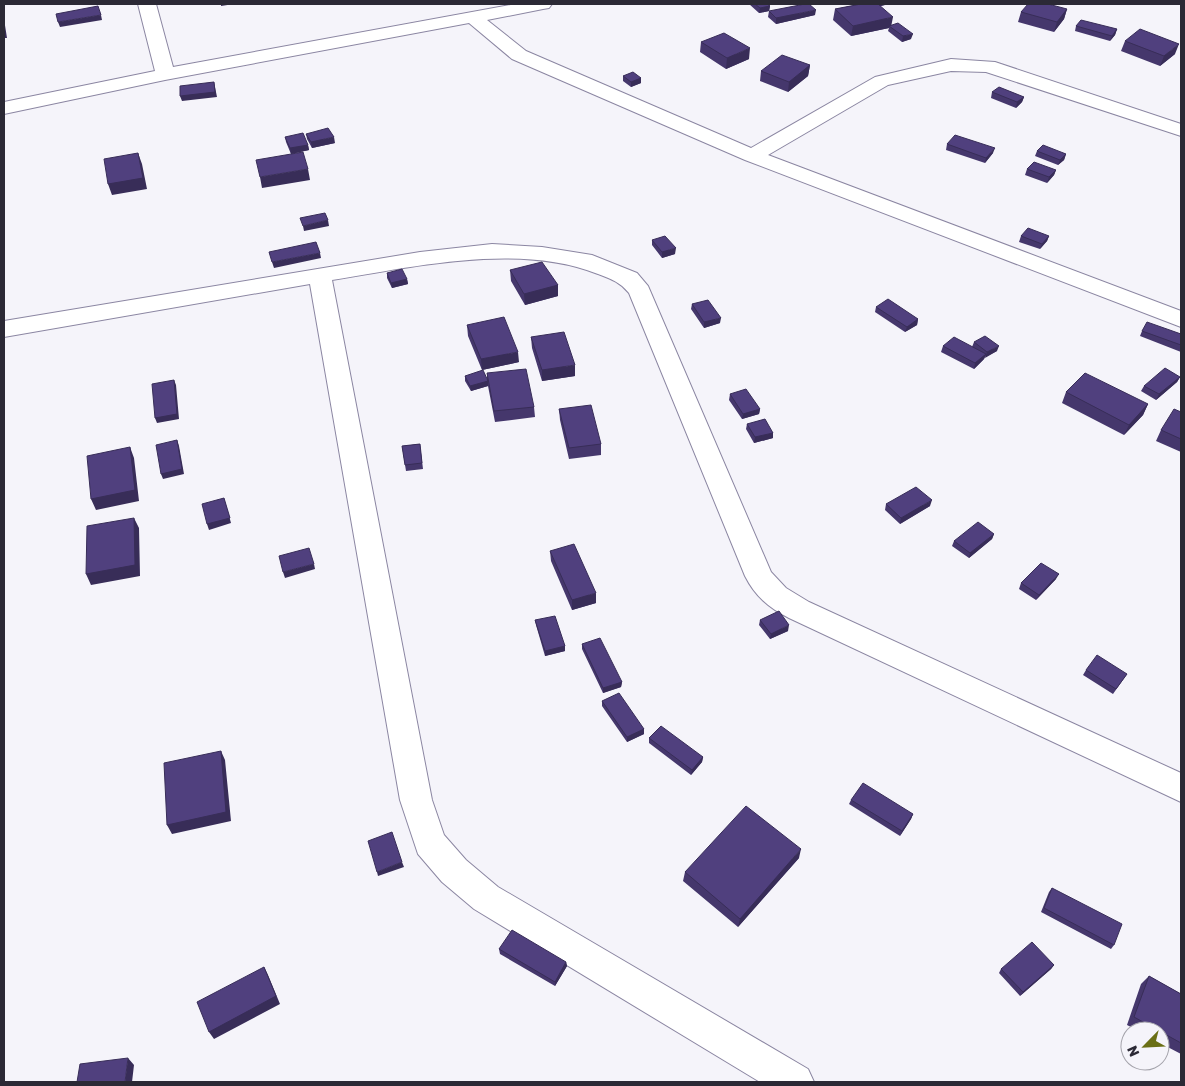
<svg xmlns="http://www.w3.org/2000/svg" width="1185" height="1086" font-family="Rubik,sans-serif">
  <style>
    .lines { fill: none; stroke-linecap: round; stroke-linejoin: round }
    .minor-casing { stroke: #8b86a2; stroke-width: 2 }
    .minor { fill: #fff; fill-rule: evenodd }
    .wall { fill: #45376c }
    .shaded-wall { fill: #382d58 }
    .building { fill: #50407e; stroke: #382d58 }
  </style>
  <rect width="100%" height="100%" fill="#f5f4fa"/>
  <g class="lines">
    <g class="minor-casing">
      <path id="minor" d="M138,4H156L173,67L516,4H552L549,8L543,9L487,20L526,51L751,148L875,77L951,59L995,62L1181,124V136L986,72L951,71L888,85L768,155L1181,311V327L745,160L512,59L469,23L165,80L4,114V102L155,71Z
        M492,244L542,247L592,255L637,273L648,286L771,572L786,588L809,602L1181,773V802L789,618C769,608 755,596 745,576L629,293C620,282 611,279 598,274C519,242 413,267 332,280L432,800L444,835L466,860L498,887L808,1069L814,1082H760L474,909L442,882L418,854L400,800L310,284L4,337V321L420,252Z"/>
    </g>
    <use href="#minor" class="minor"/>
  </g>
  <path class="wall" d="M749,4H767L770,6L769,11L759,13Z
    M861,4H889L880,6L891,25L911,39L902,42L888,31L889,28L851,36L833,20L835,9Z
    M1067,9L1064,19L1054,32L1018,22L1021,12Z
    M769,11L815,15L776,24L768,17Z
    M1076,26L1117,29L1115,35L1110,41L1075,31Z
    M1125,41L1175,54L1160,66L1121,51Z
    M701,42L749,59L726,69L700,52Z
    M810,65L808,76L788,92L760,81L761,71Z
    M623,76L641,78V83L631,87L623,81Z
    M992,92L1024,97L1022,102L1016,108L991,98Z
    M306,134L335,143L312,148L307,139Z
    M285,137L308,145L309,150L291,154L286,142Z
    M947,144L993,153L985,163L946,150Z
    M1037,151L1066,154L1064,160L1058,165L1035,156Z
    M1027,169L1056,170L1054,175L1047,183L1025,175Z
    M1021,236H1049L1047,241L1040,249L1019,242Z
    M652,240L675,254L662,258L652,245Z
    M510,270L558,285V296L525,305L511,281Z
    M387,273L407,279L408,284L392,288L387,278Z
    M692,304L720,323L704,328L691,309Z
    M876,307L918,319L917,325L905,332L875,312Z
    M467,325L519,362L482,370L468,336Z
    M1142,331L1181,334V352L1140,336Z
    M531,337L575,376L542,381L532,348Z
    M974,342L997,351L985,357L984,359L974,369L941,352L943,346L972,347Z
    M487,373L534,407L535,417L495,422L488,386L471,391L465,381V376L487,380Z
    M1180,377L1177,382L1156,400L1141,391L1144,386Z
    M1066,392L1148,404L1143,415L1124,435L1062,403Z
    M730,394L760,409L759,414L742,419L729,400Z
    M559,409L601,444V455L569,459L560,420Z
    M1181,412V452L1156,441L1161,430Z
    M747,424L773,433V438L754,443L746,429Z
    M420,444L423,469L406,471L402,446Z
    M886,504L930,506L900,524L885,510Z
    M994,534L992,539L969,558L952,546L954,541Z
    M550,551L596,603L572,610L551,561Z
    M1056,579L1036,600L1019,589L1021,583Z
    M535,620L565,646V651L545,656L536,625Z
    M760,620L788,631L770,639L759,625Z
    M582,644L622,682L621,687L603,693L582,649Z
    M1086,670L1127,674L1113,694L1083,675Z
    M602,701L644,729V734L627,742L602,706Z
    M649,738L703,757L702,762L691,775L649,743Z
    M851,800L913,814L911,819L900,836L849,804Z
    M799,858L738,927L683,881L685,872Z
    M1052,888L1114,945L1111,949L1041,912L1049,892Z
    M499,949L566,962L567,966L555,986L500,954Z
    M1054,965L1051,969L1020,996L999,973L1001,969Z
    M1149,976L1181,994V1054L1160,1043V1031H1139L1127,1025L1141,984Z"/>
  <path class="shaded-wall" d="M221,4H234L221,6Z
    M874,4H889L873,8Z
    M770,6L769,11L759,13L760,8Z
    M1067,9L1064,19L1054,32L1057,22Z
    M816,10L815,15L776,24V18Z
    M101,15L102,20L60,27L58,22Z
    M893,17L891,27L889,26V28L851,36L853,26Z
    M4,19L7,38H4Z
    M1117,29L1115,35L1110,41L1112,36Z
    M913,34L911,39L902,42L903,36Z
    M1179,44L1175,54L1160,66L1164,56Z
    M750,48L749,59L726,69L727,58Z
    M810,65L808,76L788,92L789,82Z
    M641,78V83L631,87V82Z
    M214,82L217,97L182,101L180,96Z
    M1024,97L1022,102L1016,108L1017,102Z
    M334,137L335,143L312,148L311,142Z
    M308,145L309,150L291,154L290,148Z
    M995,148L993,153L985,163L986,158Z
    M138,153L142,164L147,189L112,195L108,184Z
    M1066,154L1064,160L1058,165L1060,160Z
    M308,169L310,180L262,188L260,177Z
    M1056,170L1054,175L1047,183L1049,177Z
    M328,220L329,226L304,231L303,226Z
    M1049,236L1047,241L1040,249L1042,244Z
    M676,248L675,254L662,258V252Z
    M320,253L321,258L274,268L272,262Z
    M407,279L408,284L392,288L391,283Z
    M558,285V296L525,305L524,294Z
    M721,318L720,323L704,328V322Z
    M918,319L917,325L905,332L907,327Z
    M999,346L997,351L985,358L987,352Z
    M518,352L519,362L482,370L481,359Z
    M986,354L984,359L974,369L975,363Z
    M575,365V376L542,381V370Z
    M1180,377L1177,382L1156,400L1159,394Z
    M174,380L176,385L179,419L157,423L155,418Z
    M488,381V386L471,391L470,386Z
    M1148,404L1143,415L1124,435L1129,425Z
    M760,409L759,414L742,419L743,414Z
    M773,433V438L754,443L755,437Z
    M177,440L179,446L184,474L163,479L161,474Z
    M130,447L134,458L139,501L96,510L91,499Z
    M224,498L231,523L209,530L207,524Z
    M932,500L930,506L900,524L901,518Z
    M134,518L139,528L140,576L91,585L86,574Z
    M994,534L992,539L969,558L970,553Z
    M314,564L315,569L285,578L283,572Z
    M1059,574L1056,579L1036,600L1039,595Z
    M596,593V603L572,610V600Z
    M789,625L788,631L770,639L771,634Z
    M565,646V651L545,656V651Z
    M622,682L621,687L603,693V688Z
    M644,729V734L627,742V737Z
    M221,751L225,760L231,821L172,834L167,825Z
    M703,757L702,762L691,775L692,770Z
    M913,814L911,819L900,836L902,831Z
    M801,849L799,858L738,927L740,919Z
    M402,862L404,867L378,876L377,872Z
    M566,962L567,966L555,986V982Z
    M1054,965L1051,969L1020,996L1023,992Z
    M264,967L268,975L280,1004L214,1039L209,1032Z
    M128,1058L134,1065L132,1082H125Z"/>
  <path class="building" d="M755,4H767L770,6L760,8Z
    M805,4H809L816,10L776,18L769,11Z
    M861,4H878L893,17L853,26L835,9Z
    M1028,4H1048L1067,9L1057,22L1021,12Z
    M98,6L101,15L58,22L56,14Z
    M1081,20L1117,29L1112,36L1076,26Z
    M898,23L913,34L903,36L889,26Z
    M1140,29L1179,44L1164,56L1125,41Z
    M724,33L750,48L727,58L701,42Z
    M782,55L810,65L789,82L761,71Z
    M633,72L641,78L631,82L623,76Z
    M214,82L215,92L180,96V86Z
    M999,87L1024,97L1017,102L992,92Z
    M328,128L334,137L311,142L306,134Z
    M303,133L308,145L290,148L285,137Z
    M955,135L995,148L986,158L947,144Z
    M1043,145L1066,154L1060,160L1037,151Z
    M303,152L308,169L260,177L256,160Z
    M138,153L143,178L108,184L104,159Z
    M1034,162L1056,170L1049,177L1027,169Z
    M325,213L328,220L303,226L300,218Z
    M1028,228L1049,236L1042,244L1021,236Z
    M665,236L676,248L662,252L652,240Z
    M316,242L320,253L272,262L269,252Z
    M542,262L558,285L524,294L510,270Z
    M402,269L407,279L391,283L387,273Z
    M888,299L918,319L907,327L876,307Z
    M708,300L721,318L704,322L692,304Z
    M504,317L518,352L481,359L467,325Z
    M1147,322L1181,334V345L1142,331Z
    M564,332L575,365L542,370L531,337Z
    M985,336L999,346L987,352L974,342Z
    M954,337L986,354L975,363L943,346Z
    M1165,368L1180,377L1159,394L1144,386Z
    M526,369L534,407L494,411L487,373Z
    M483,370L488,381L470,386L465,376Z
    M1085,373L1148,404L1129,425L1066,392Z
    M174,380L177,414L155,418L152,384Z
    M746,389L760,409L743,414L730,394Z
    M591,405L601,444L569,448L559,409Z
    M1174,409L1181,412V439L1161,430Z
    M765,419L773,433L755,437L747,424Z
    M177,440L182,469L161,474L156,445Z
    M420,444L422,463L405,465L402,446Z
    M130,447L135,490L91,499L87,456Z
    M916,487L932,500L901,518L886,504Z
    M224,498L230,518L207,524L202,504Z
    M134,518L135,565L86,574L87,526Z
    M978,522L994,534L970,553L954,541Z
    M574,544L596,593L572,600L550,551Z
    M309,548L314,564L283,572L279,556Z
    M1041,563L1059,574L1039,595L1021,583Z
    M779,611L789,625L771,634L760,620Z
    M555,616L565,646L545,651L535,620Z
    M600,638L622,682L603,688L582,644Z
    M1097,655L1127,674L1116,689L1086,670Z
    M619,693L644,729L627,737L602,701Z
    M661,726L703,757L692,770L649,738Z
    M221,751L226,812L167,825L164,763Z
    M863,783L913,814L902,831L851,800Z
    M746,806L801,849L740,919L685,872Z
    M392,832L402,862L377,872L368,841Z
    M1052,888L1122,924L1114,945L1044,908Z
    M512,930L566,962L555,982L499,949Z
    M1032,942L1054,965L1023,992L1001,969Z
    M264,967L276,996L209,1032L197,1002Z
    M1149,976L1181,994V1043L1134,1017Z
    M128,1058L125,1082H77L80,1064Z"/>
  <rect width="1185" height="1086" fill="none" stroke="#2b2935" stroke-width="10"/>
  <g transform="translate(1145 1046) rotate(246)"><circle r="24" fill="#f5f4fa" stroke="#a4a3ab"/>
  <path d="M0-4L9 19L0 12L-9 19Z" fill="#6a6f15"/>
  <text y="-8" font-size="14" font-weight="bold" text-anchor="middle" fill="#2b2935">N</text>
  </g>
</svg>
